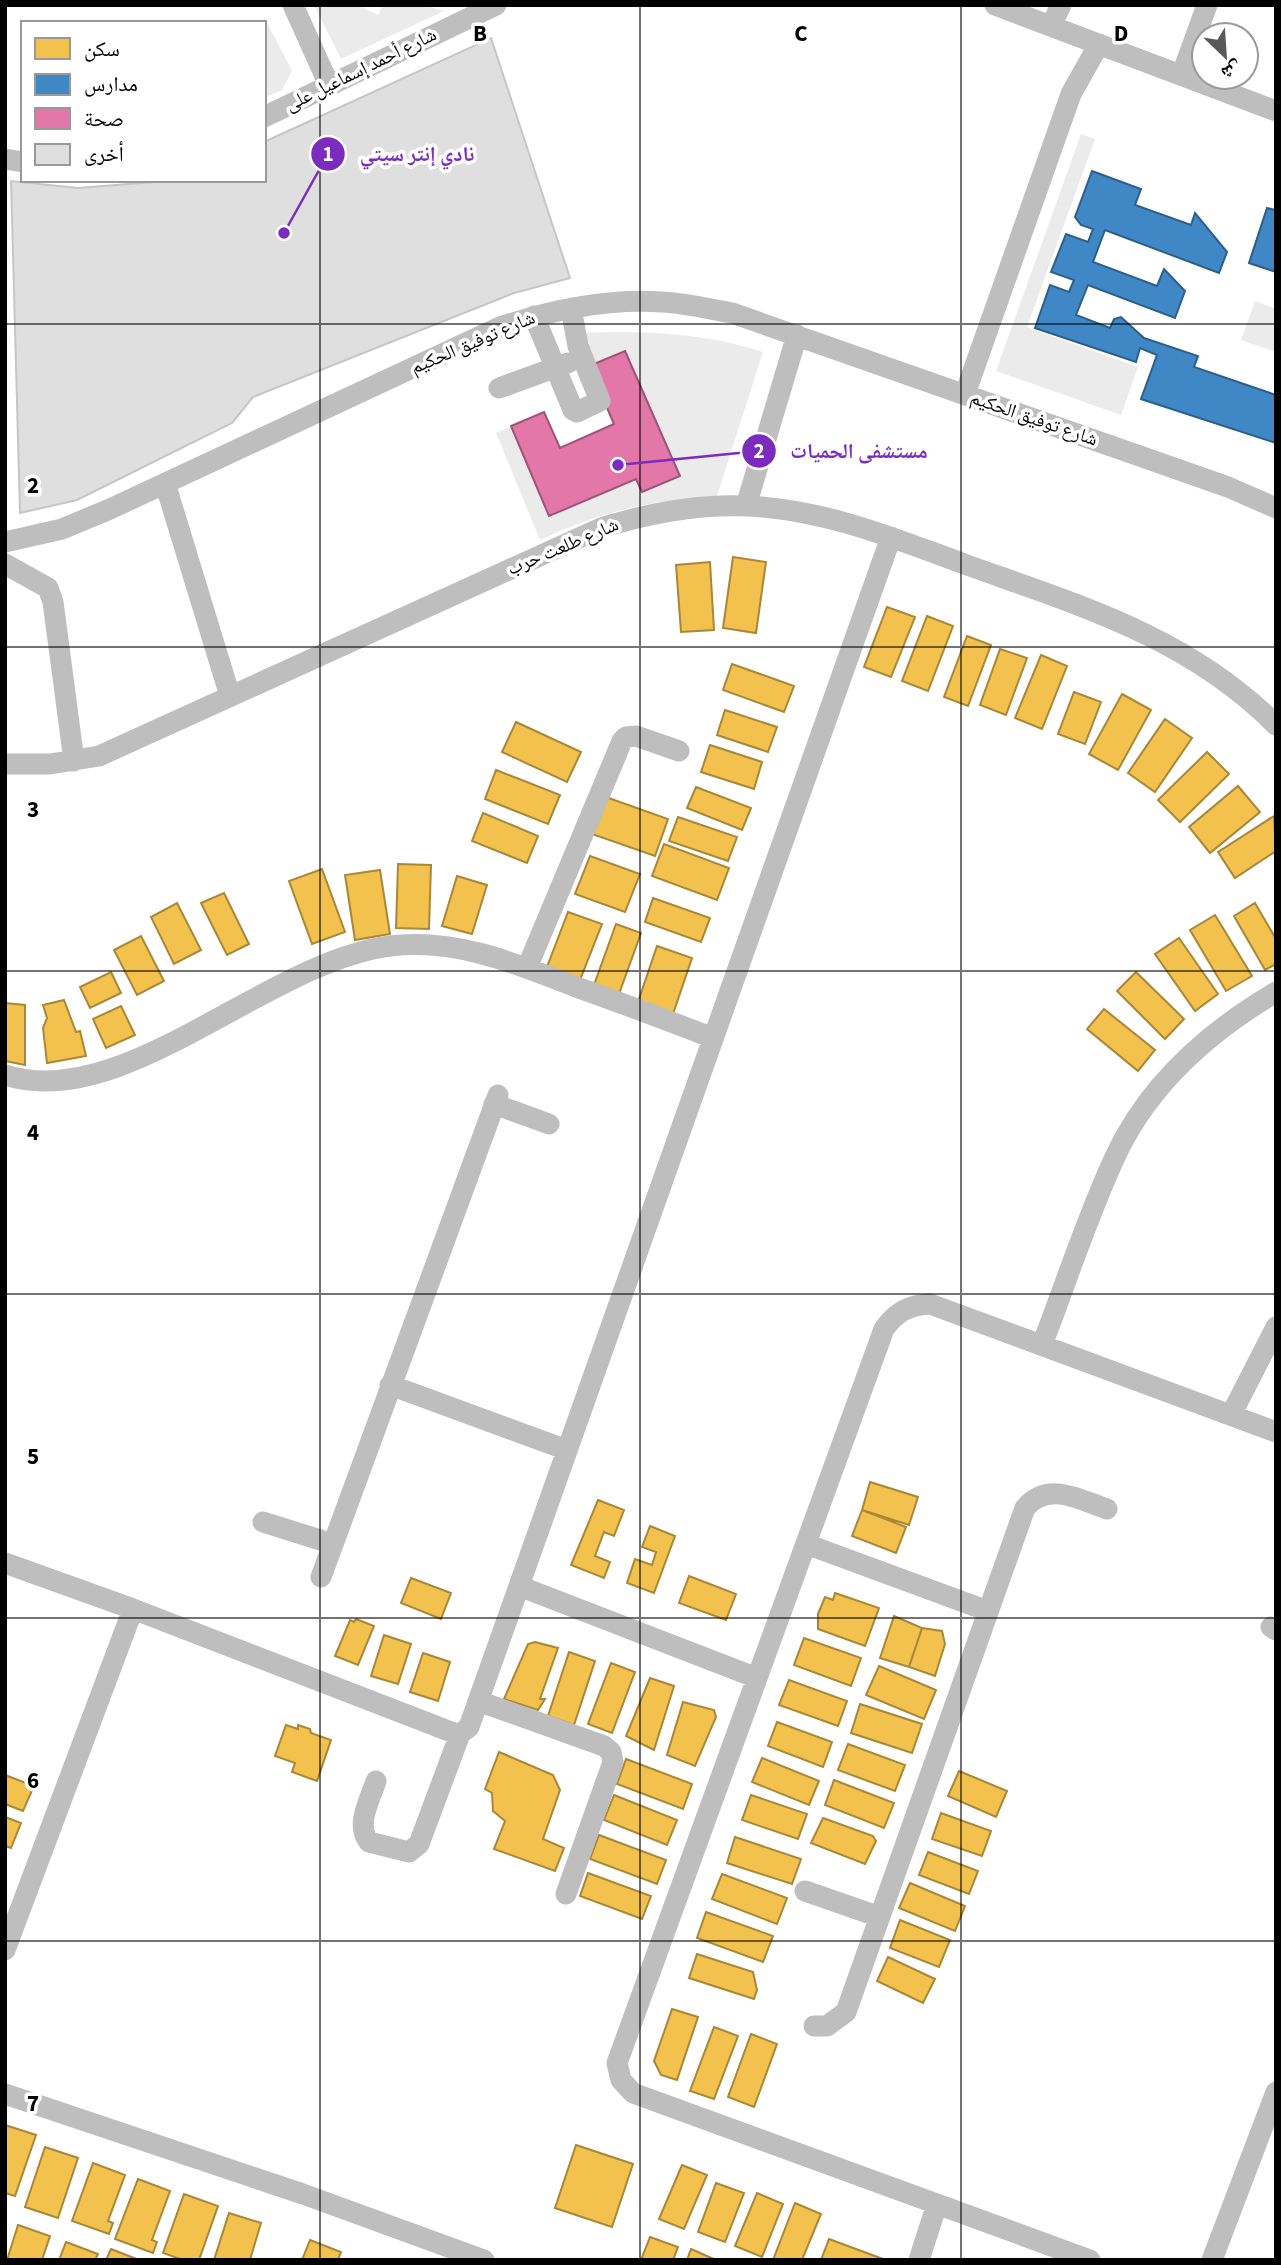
<svg xmlns="http://www.w3.org/2000/svg" width="1281" height="2265" font-family="'Source Sans 3','Noto Naskh Arabic',sans-serif">
  <style>
    .green { fill: #ebebeb }
    .homes { fill: #f2c14e; stroke: #a98737; stroke-width: 2 }
    .schools { fill: #3f88c5; stroke: #2c5f8a; stroke-width: 2 }
    .health { fill: #e377a8; stroke: #9f5376; stroke-width: 2 }
    .building { fill: #dfdfdf; stroke: #c6c6c6; stroke-width: 2 }
    .lines { fill: none; stroke-linecap: round; stroke-linejoin: round }
    .minor { stroke: #bebebe; stroke-width: 21 }
    .grid { fill: none; stroke: #000; stroke-width: 2; stroke-opacity: 0.55 }
    .labels { text-anchor: middle; dominant-baseline: central; stroke-width: 7; stroke-linejoin: round; paint-order: stroke }
    .street-label { font-size: 19px; fill: #000; stroke: #fff }
    .grid-label { font-size: 23px; text-anchor: middle; font-weight: bold; fill: #000; stroke: #fff; stroke-width: 7; stroke-linejoin: round; paint-order: stroke }
    .leader { fill: none; stroke: #7b2cbf; stroke-width: 2.5 }
    .callout-dot { fill: #7b2cbf; stroke: #fff; stroke-width: 2.5 }
    .mark-label { font-size: 21px; text-anchor: middle; font-weight: bold; fill: #fff }
    .callout-label { font-size: 21px; text-anchor: middle; font-weight: bold; fill: #7b2cbf; stroke: #fff; stroke-width: 7; stroke-linejoin: round; paint-order: stroke }
  </style>
  <rect width="100%" height="100%" fill="#fff"/>
  <path class="green" d="M314,5H357L378,15L383,5H424L444,11L341,59Z
    M264,17L292,71L282,90L264,98Z
    M1081,134L1095,139L1027,327L1138,367L1121,415L996,371Z
    M1255,301L1276,309V352L1241,340Z
    M586,333C644,330 709,334 763,352L716,499C654,497 596,514 540,540L496,433L511,426L549,516L636,479L642,492L679,476L626,351L589,366L584,353Z"/>
  <path class="homes" d="M733,557L766,562L756,633L723,628Z
    M710,562L714,630L681,632L676,565Z
    M887,607L915,617L891,677L864,667Z
    M927,616L953,626L928,691L902,681Z
    M967,636L991,645L968,706L944,697Z
    M1000,649L1027,658L1006,715L980,705Z
    M1041,655L1067,666L1042,729L1015,718Z
    M732,664L794,686L784,712L723,690Z
    M1074,692L1101,702L1085,744L1058,734Z
    M1122,694L1151,710L1118,770L1089,754Z
    M725,710L777,727L768,752L717,735Z
    M1165,719L1192,738L1155,792L1128,773Z
    M516,722L581,752L567,782L502,752Z
    M710,745L762,762L754,789L701,772Z
    M1207,752L1229,774L1180,822L1158,800Z
    M496,770L560,795L548,824L485,799Z
    M1238,786L1260,812L1210,853L1189,827Z
    M696,787L751,808L742,830L687,808Z
    M603,796L668,819L655,856L589,833Z
    M483,813L538,836L527,863L472,841Z
    M1274,816L1276,851L1235,878L1218,852Z
    M678,817L737,837L728,861L669,841Z
    M664,844L729,868L717,900L652,876Z
    M590,856L640,874L625,912L575,894Z
    M398,864L431,865L429,929L396,928Z
    M322,869L345,932L312,944L289,881Z
    M380,870L390,934L355,940L345,875Z
    M457,876L487,885L472,934L442,926Z
    M224,893L249,944L227,955L201,903Z
    M653,898L710,918L701,942L645,922Z
    M177,903L201,950L174,964L151,917Z
    M1255,903L1276,939V964L1265,970L1234,916Z
    M568,912L602,924L580,980L547,967Z
    M1215,915L1252,976L1226,991L1190,930Z
    M616,924L641,933L619,994L594,985Z
    M141,936L164,981L137,995L114,950Z
    M1179,938L1218,994L1195,1011L1155,954Z
    M657,946L692,958L673,1014L638,1002Z
    M111,972L121,993L90,1008L80,987Z
    M1136,972L1184,1019L1165,1039L1117,991Z
    M64,1000L76,1032L80,1031L86,1056L47,1063L43,1028L47,1018L43,1005Z
    M5,1003L25,1005V1065L5,1061Z
    M121,1006L135,1035L106,1048L93,1019Z
    M1104,1009L1155,1050L1138,1071L1087,1029Z
    M870,1482L918,1497L909,1525L862,1510Z
    M598,1500L624,1510L614,1536L604,1532L595,1556L610,1562L604,1578L571,1565Z
    M862,1510L906,1527L896,1553L852,1536Z
    M650,1526L675,1536L654,1593L627,1583L635,1559L652,1565L656,1552L642,1547Z
    M689,1576L736,1594L726,1620L679,1603Z
    M411,1578L451,1593L441,1619L401,1603Z
    M835,1593L879,1608L865,1646L818,1629V1614L825,1597L833,1600Z
    M894,1616L922,1628L909,1667L880,1658Z
    M356,1619L374,1626L358,1665L335,1656L350,1620L354,1622Z
    M922,1628L942,1631L945,1644L935,1676L909,1667Z
    M384,1635L411,1644L398,1684L371,1676Z
    M804,1638L861,1658L851,1686L794,1665Z
    M535,1642L558,1648L540,1699H545L538,1710L504,1699L528,1644Z
    M569,1652L595,1661L574,1725L548,1716Z
    M423,1653L450,1662L438,1701L410,1692Z
    M611,1663L635,1672L612,1733L588,1724Z
    M879,1666L936,1690L924,1719L866,1695Z
    M650,1678L674,1686L654,1750L626,1736Z
    M789,1680L847,1701L838,1726L779,1705Z
    M683,1702L714,1710L716,1717L695,1766L667,1755Z
    M860,1704L922,1724L912,1753L851,1733Z
    M777,1722L832,1742L823,1767L768,1746Z
    M286,1725L298,1729V1725L310,1729L311,1733L331,1740L317,1781L292,1772L295,1763L275,1756Z
    M848,1744L905,1765L895,1791L838,1770Z
    M499,1752L553,1775L560,1790L543,1839L564,1848L555,1871L494,1849L505,1821L493,1811L492,1793L485,1789Z
    M762,1758L819,1781L809,1805L752,1782Z
    M626,1759L692,1784L683,1809L617,1784Z
    M959,1771L1007,1791L996,1817L948,1796Z
    M5,1775L34,1786L23,1811L5,1804Z
    M834,1780L894,1803L884,1828L825,1805Z
    M614,1795L677,1820L667,1845L604,1820Z
    M751,1795L807,1814L798,1839L742,1820Z
    M941,1813L991,1831L982,1856L932,1839Z
    M5,1817L21,1823L11,1848L5,1846Z
    M823,1818L873,1836L876,1841L865,1864L811,1843Z
    M599,1835L666,1860L657,1884L590,1859Z
    M735,1837L801,1859L792,1884L727,1863Z
    M928,1852L978,1871L969,1894L919,1875Z
    M588,1873L651,1896L642,1919L580,1896Z
    M722,1874L787,1898L777,1924L712,1899Z
    M910,1883L965,1906L955,1931L899,1908Z
    M706,1912L773,1936L763,1962L697,1938Z
    M900,1920L950,1940L939,1967L890,1948Z
    M697,1954L753,1972L757,1990L754,1999L689,1978Z
    M888,1957L935,1979L923,2003L877,1981Z
    M672,2009L698,2017L677,2080L661,2075L654,2061Z
    M714,2027L738,2036L714,2099L690,2091Z
    M751,2034L777,2044L754,2107L728,2097Z
    M5,2125L36,2135L15,2196L5,2193Z
    M576,2145L633,2164L612,2227L555,2208Z
    M45,2147L78,2158L58,2218L25,2207Z
    M93,2163L125,2175L108,2221L113,2223L109,2234L72,2221Z
    M682,2165L707,2175L684,2229L659,2219Z
    M138,2179L170,2191L152,2240L157,2242L153,2253L115,2239Z
    M716,2183L744,2193L725,2242L698,2232Z
    M757,2193L783,2204L762,2257L735,2246Z
    M184,2194L218,2206L199,2260H183L163,2253Z
    M795,2203L821,2214L802,2260H773Z
    M229,2213L261,2223L250,2260H214Z
    M18,2225L50,2236L42,2260H7Z
    M650,2237L678,2247L673,2260H641Z
    M829,2239L883,2259L821,2260Z
    M310,2240L341,2252L338,2260H302Z
    M66,2242L98,2254L95,2260H59Z
    M111,2249L139,2260H106Z
    M691,2249L716,2260H687Z"/>
  <path class="schools" d="M1092,171L1141,189L1135,205L1191,225L1195,213L1227,252L1219,273L1105,230L1093,262L1157,286L1164,269L1185,291L1175,318L1088,285L1076,315L1110,328L1114,319L1121,317L1144,338L1198,356L1194,367L1276,395V443L1141,399L1157,355L1140,348L1136,362L1035,328L1050,285L1069,292L1074,280L1051,272L1066,234L1088,242L1093,229L1081,225L1075,217Z
    M1267,208L1276,210V272L1249,263Z"/>
  <path class="health" d="M625,351L680,476L642,492L636,479L549,516L511,426L544,412L560,448L614,424L589,366Z"/>
  <path class="building" d="M491,38L570,278L514,293L253,397L232,423L77,500L20,513L11,181L78,188L179,180H264V142Z"/>
  <g class="lines">
    <path class="minor" d="M293,5L329,85
      M995,5L1276,111
      M1051,26L1061,5
      M1182,74L1207,5
      M264,117L496,5
      M5,159L23,162
      M534,316L573,410L577,412L600,401L578,346L571,308
      M499,388L568,363
      M965,394L1071,94L1099,44
      M165,483L230,696
      M746,506L797,335
      M5,542L62,529L110,509L500,327C552,310 607,298 662,302C685,303 709,309 732,313L1228,487L1276,508
      M5,564L48,588L53,602L74,761
      M5,764H50L99,756L601,528C649,513 697,504 747,506C824,509 896,539 967,565C1081,606 1188,637 1276,725
      M527,968L622,741L626,737L636,736L679,751
      M5,1075C124,1113 265,962 390,946C457,938 517,964 579,988C624,1004 669,1021 713,1038
      M494,1104L549,1124
      M1042,1345C1066,1283 1087,1217 1115,1157C1148,1085 1210,1031 1276,992
      M390,1385L567,1450
      M1231,1415L1276,1327
      M263,1522L333,1544
      M806,1544L988,1611
      M5,1563L133,1609L454,1733L460,1734L469,1727L891,537
      M321,1577L498,1095
      M519,1586L757,1678
      M1271,1627L1276,1630
      M478,1701L604,1746L611,1752L613,1762L566,1894
      M376,1781C370,1800 355,1825 369,1842L409,1852L419,1844L460,1734
      M805,1891L880,1917
      M5,1950L133,1609
      M814,2026H827L846,2012L1025,1508C1048,1481 1078,1499 1107,1509
      M5,2094L303,2194L484,2260
      M919,2260L937,2204
      M1090,2260L633,2093L621,2080L617,2063L884,1329C896,1312 909,1305 930,1304L1276,1432
      M1212,2260L1276,2092"/>
  </g>
  <path class="grid" d="M320,5V2260M640,5V2260M961,5V2260M5,324H1276M5,647H1276M5,971H1276M5,1294H1276M5,1618H1276M5,1941H1276"/>
  <g class="labels">
    <g class="street-label">
      <text transform="translate(361 70) rotate(-26)">شارع أحمد إسماعيل على</text>
      <text transform="translate(473 343) rotate(-23)">شارع توفيق الحكيم</text>
      <text transform="translate(1034 419) rotate(19)">شارع توفيق الحكيم</text>
      <text transform="translate(563 547) rotate(-23)">شارع طلعت حرب</text>
    </g>
  </g>
  <g class="grid-label">
    <text x="480" y="41">B</text>
    <text x="801" y="41">C</text>
    <text x="1121" y="41">D</text>
    <text x="33" y="493">2</text>
    <text x="33" y="817">3</text>
    <text x="33" y="1140">4</text>
    <text x="33" y="1464">5</text>
    <text x="33" y="1788">6</text>
    <text x="33" y="2111">7</text>
  </g>
  <path class="leader" d="M284 233L328 154M618 465L759 451"/>
  <g class="callout-dot">
    <circle cx="284" cy="233" r="7"/>
    <circle cx="618" cy="465" r="7"/>
    <circle cx="328" cy="154" r="18"/>
    <circle cx="759" cy="451" r="18"/>
  </g>
  <g class="mark-label">
    <text x="328" y="161">1</text>
    <text x="759" y="458">2</text>
  </g>
  <g class="callout-label">
    <text x="417" y="161">نادي إنتر سيتي</text>
    <text x="859" y="458">مستشفى الحميات</text>
  </g>
  <rect width="1281" height="2265" fill="none" stroke="#000000" stroke-width="14"/>
  <rect x="21" y="21" width="245" height="161" fill="#ffffff" stroke="#999999" stroke-width="2"/>
  <rect x="35" y="38" width="35" height="21" fill="#f2c14e" stroke="#999999" stroke-width="2"/>
  <text x="84" y="56" font-size="21" fill="#000000">سكن</text>
  <rect x="35" y="74" width="35" height="21" fill="#3f88c5" stroke="#999999" stroke-width="2"/>
  <text x="84" y="91" font-size="21" fill="#000000">مدارس</text>
  <rect x="35" y="108" width="35" height="21" fill="#e377a8" stroke="#999999" stroke-width="2"/>
  <text x="84" y="126" font-size="21" fill="#000000">صحة</text>
  <rect x="35" y="144" width="35" height="21" fill="#dfdfdf" stroke="#999999" stroke-width="2"/>
  <text x="84" y="161" font-size="21" fill="#000000">أخرى</text>
  <g transform="translate(1225 56) rotate(155)"><circle r="33" fill="#ffffff" stroke="#999999" stroke-width="2"/>
  <path d="M0-5L12 26L0 18L-12 26Z" fill="#595959"/>
  <text y="-10" font-size="19" font-weight="bold" text-anchor="middle" fill="#000000">ش</text>
  </g>
</svg>
